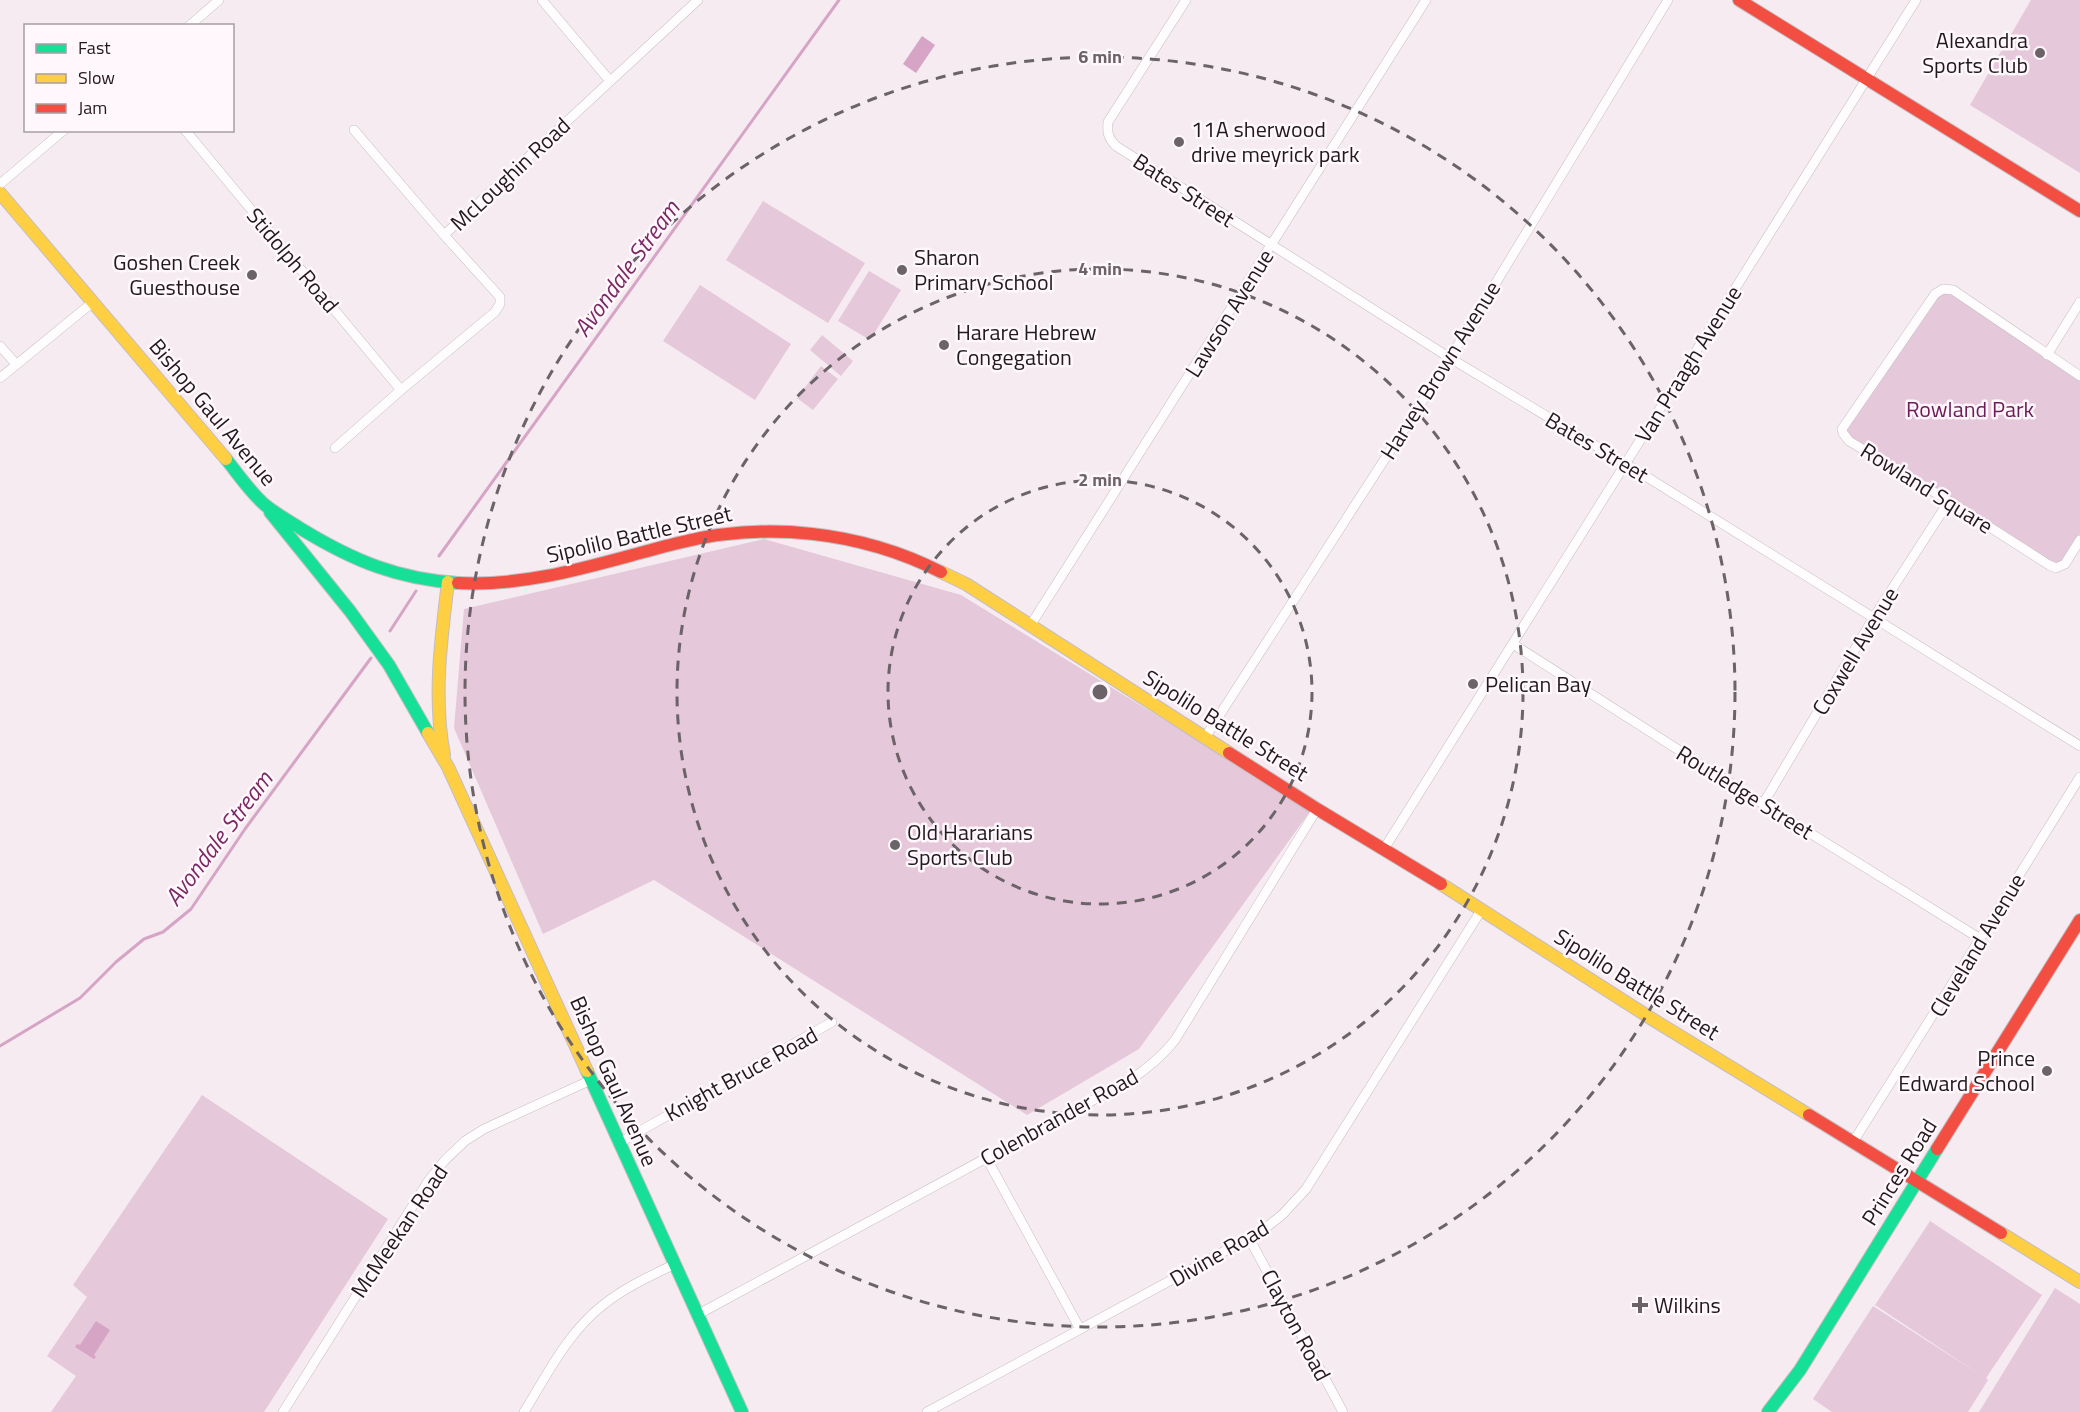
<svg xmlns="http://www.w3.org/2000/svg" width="2080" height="1412" font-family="'Titillium Web',sans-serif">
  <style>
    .green { fill: #e5c8da }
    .water { fill: #d6a4c5 }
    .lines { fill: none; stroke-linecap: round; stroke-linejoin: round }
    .stream { stroke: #d6a4c5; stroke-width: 3 }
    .street-casing { stroke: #c4bdc1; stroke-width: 10 }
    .fast-casing { stroke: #c4bdc1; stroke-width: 14 }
    .slow-casing { stroke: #c4bdc1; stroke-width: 14 }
    .jam-casing { stroke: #c4bdc1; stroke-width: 14 }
    .street { stroke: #fefcfd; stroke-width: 9 }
    .fast { stroke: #16e098; stroke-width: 12 }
    .slow { stroke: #ffcf43; stroke-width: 12 }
    .jam { stroke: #f24e42; stroke-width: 12 }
    .ring { fill: none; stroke: #6b6368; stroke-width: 3; stroke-dasharray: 10 8 }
    .poi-dot { fill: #6b6368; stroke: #fff7fc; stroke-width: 2 }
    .labels { text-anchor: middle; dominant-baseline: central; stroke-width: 5; stroke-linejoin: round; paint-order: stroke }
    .poi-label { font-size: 22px; fill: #201a1e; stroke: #fff7fc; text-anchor: start }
    .street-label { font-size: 22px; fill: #201a1e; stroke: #fff7fc }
    .park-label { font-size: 22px; fill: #6c1b57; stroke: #fff7fc }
    .water-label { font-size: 24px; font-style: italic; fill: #7a2964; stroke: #fff7fc }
    .centre { fill: #6b6368; stroke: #fff7fc; stroke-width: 3 }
    .ring-label { font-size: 18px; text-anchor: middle; font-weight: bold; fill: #6b6368; stroke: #fff7fc; stroke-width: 5; stroke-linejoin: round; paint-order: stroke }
  </style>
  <rect width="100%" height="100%" fill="#f5ebf1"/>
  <path class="green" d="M2031,0H2080V173L1970,105Z
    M763,201L865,263L828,323L726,260Z
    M869,271L901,290L870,340L838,321Z
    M1945,284L2080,376V537L2061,569L1842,434Z
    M700,285L791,344L755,400L663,341Z
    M822,335L853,361L841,376L810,350Z
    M821,366L838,379L813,410L797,398Z
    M764,539L961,595L1311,810L1139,1049L1027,1115L654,880L543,934L454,728L464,609Z
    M202,1095L388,1219L264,1412H51L76,1376L47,1356L87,1297L73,1285Z
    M1930,1221L2042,1295L1986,1378L1988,1380L1968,1412H1832L1813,1399L1873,1306L1982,1376L1875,1305Z
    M2055,1288L2080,1304V1412H1979Z"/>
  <path class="water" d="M922,36L935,45L916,73L903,64Z
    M96,1321L110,1330L94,1355L96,1357L94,1359L75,1347L77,1344L80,1345Z"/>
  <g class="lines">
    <path class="stream" d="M439,556L839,0
      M390,631L416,591
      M0,1046L80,998L116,962L144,939L163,932L191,909L245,829L371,658"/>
    <g class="street-casing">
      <path id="street" d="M542,0L610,81
        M1186,0L1108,122C1107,132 1108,138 1116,146L1450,358L1626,464L2080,746
        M189,26L219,0
        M185,130L401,390
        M354,130L444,235
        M0,184L64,130
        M0,346L16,364
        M2047,355L2080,302
        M2080,376L1953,290L1943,289L1935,294L1842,429L1843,433L1849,441L1949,501L2049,565L2056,568L2065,564L2080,540
        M0,378L93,302
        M335,448L401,390L495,312L500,304V297L444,235L698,0
        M1030,626L1426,0
        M1513,644L1752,797L1979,938
        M1206,736L1450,358L1668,0
        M1763,804L1874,617L1949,501
        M1384,849L1916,0
        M1853,1142C1930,1021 2004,899 2080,777
        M619,1143L832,1022
        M986,1157L1080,1329
        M1249,1238L1343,1412
        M697,1315L1130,1080C1148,1068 1162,1057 1175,1040L1317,809
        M283,1412L429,1180L445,1160L465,1141L484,1129L591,1080
        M524,1412C547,1375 568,1332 603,1305C624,1288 650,1276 675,1264
        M927,1412L1249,1238L1268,1226L1283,1214L1306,1189L1482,909"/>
    </g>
    <g class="fast-casing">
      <path id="fast" d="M226,459C238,474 250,492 265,505C276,514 291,522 303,530C354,561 398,579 458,583
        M270,512L350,611L389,665L428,733
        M587,1071L742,1412
        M1768,1412L1800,1370L1937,1149"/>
    </g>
    <g class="slow-casing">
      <path id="slow" d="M0,193L226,459
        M941,572L966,584L1229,753
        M428,733L448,767L587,1071
        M444,755C433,697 441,640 448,582
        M1441,884L1652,1019L1809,1115
        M2001,1233L2080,1282"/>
    </g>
    <g class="jam-casing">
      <path id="jam" d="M1739,0L2080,211
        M458,583C535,587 605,561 678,543C765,521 860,531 941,572
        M1229,753L1317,809L1441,884
        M1809,1115L2001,1233
        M1937,1149L2080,920"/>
    </g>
    <use href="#street" class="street"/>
    <use href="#fast" class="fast"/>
    <use href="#slow" class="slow"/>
    <use href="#jam" class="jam"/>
  </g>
  <g class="ring">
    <circle cx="1100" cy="692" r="212"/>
    <circle cx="1100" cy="692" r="423"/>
    <circle cx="1100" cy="692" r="635"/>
  </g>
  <g class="poi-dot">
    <circle cx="2040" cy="53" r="6"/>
    <circle cx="1179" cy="142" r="6"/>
    <circle cx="902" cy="270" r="6"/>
    <circle cx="252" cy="275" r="6"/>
    <circle cx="944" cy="345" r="6"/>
    <circle cx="1473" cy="684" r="6"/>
    <circle cx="895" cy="845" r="6"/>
    <circle cx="2047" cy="1071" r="6"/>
    <path d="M1637 1296h6v6h6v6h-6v6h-6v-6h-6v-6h6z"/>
  </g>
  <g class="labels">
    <g class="poi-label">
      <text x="2028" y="40" text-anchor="end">Alexandra<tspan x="2028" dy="25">Sports Club</tspan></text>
      <text x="1191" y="129">11A sherwood<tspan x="1191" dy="25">drive meyrick park</tspan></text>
      <text x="914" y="257">Sharon<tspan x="914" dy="25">Primary School</tspan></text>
      <text x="240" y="262" text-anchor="end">Goshen Creek<tspan x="240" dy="25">Guesthouse</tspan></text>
      <text x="956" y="332">Harare Hebrew<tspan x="956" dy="25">Congegation</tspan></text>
      <text x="1485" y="684">Pelican Bay</text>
      <text x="907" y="832">Old Hararians<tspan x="907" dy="25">Sports Club</tspan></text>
      <text x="2035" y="1058" text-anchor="end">Prince<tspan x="2035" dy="25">Edward School</tspan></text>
      <text x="1654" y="1305">Wilkins</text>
    </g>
    <g class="street-label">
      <text transform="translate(510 174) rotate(-43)">McLoughin Road</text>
      <text transform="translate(1184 190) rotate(33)">Bates Street</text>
      <text transform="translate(293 260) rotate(50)">Stidolph Road</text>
      <text transform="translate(1229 313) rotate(-58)">Lawson Avenue</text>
      <text transform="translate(1688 364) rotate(-58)">Van Praagh Avenue</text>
      <text transform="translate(1440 370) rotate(-58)">Harvey Brown Avenue</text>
      <text transform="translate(213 412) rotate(50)">Bishop Gaul Avenue</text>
      <text transform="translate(1597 447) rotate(31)">Bates Street</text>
      <text transform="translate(1927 488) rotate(32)">Rowland Square</text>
      <text transform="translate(639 534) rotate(-13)">Sipolilo Battle Street</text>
      <text transform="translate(1855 651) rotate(-59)">Coxwell Avenue</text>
      <text transform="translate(1226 725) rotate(32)">Sipolilo Battle Street</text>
      <text transform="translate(1745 792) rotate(32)">Routledge Street</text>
      <text transform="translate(1977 945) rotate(-59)">Cleveland Avenue</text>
      <text transform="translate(1637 984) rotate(32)">Sipolilo Battle Street</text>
      <text transform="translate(741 1074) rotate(-29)">Knight Bruce Road</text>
      <text transform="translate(614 1081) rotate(66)">Bishop Gaul Avenue</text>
      <text transform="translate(1059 1117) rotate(-29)">Colenbrander Road</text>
      <text transform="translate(1899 1172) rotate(-58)">Princes Road</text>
      <text transform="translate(399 1231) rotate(-56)">McMeekan Road</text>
      <text transform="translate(1219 1253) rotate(-30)">Divine Road</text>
      <text transform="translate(1296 1325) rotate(62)">Clayton Road</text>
    </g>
    <g class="park-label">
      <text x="1970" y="409">Rowland Park</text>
    </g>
    <g class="water-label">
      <text transform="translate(626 268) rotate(-54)">Avondale Stream</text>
      <text transform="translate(218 838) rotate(-53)">Avondale Stream</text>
    </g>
  </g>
  <circle cx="1100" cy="692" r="9" class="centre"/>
  <g class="ring-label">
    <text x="1100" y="63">6 min</text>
    <text x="1100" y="275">4 min</text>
    <text x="1100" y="486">2 min</text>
  </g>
  <rect x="24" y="24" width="210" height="108" fill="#fff7fc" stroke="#a69fa3" stroke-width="1.5"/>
  <rect x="36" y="44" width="30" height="9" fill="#16e098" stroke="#a69fa3" stroke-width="1.5"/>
  <text x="78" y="54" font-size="18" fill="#201a1e">Fast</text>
  <rect x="36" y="74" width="30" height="9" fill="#ffcf43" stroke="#a69fa3" stroke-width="1.5"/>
  <text x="78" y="84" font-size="18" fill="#201a1e">Slow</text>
  <rect x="36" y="104" width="30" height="9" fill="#f24e42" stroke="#a69fa3" stroke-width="1.5"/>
  <text x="78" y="114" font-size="18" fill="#201a1e">Jam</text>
</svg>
